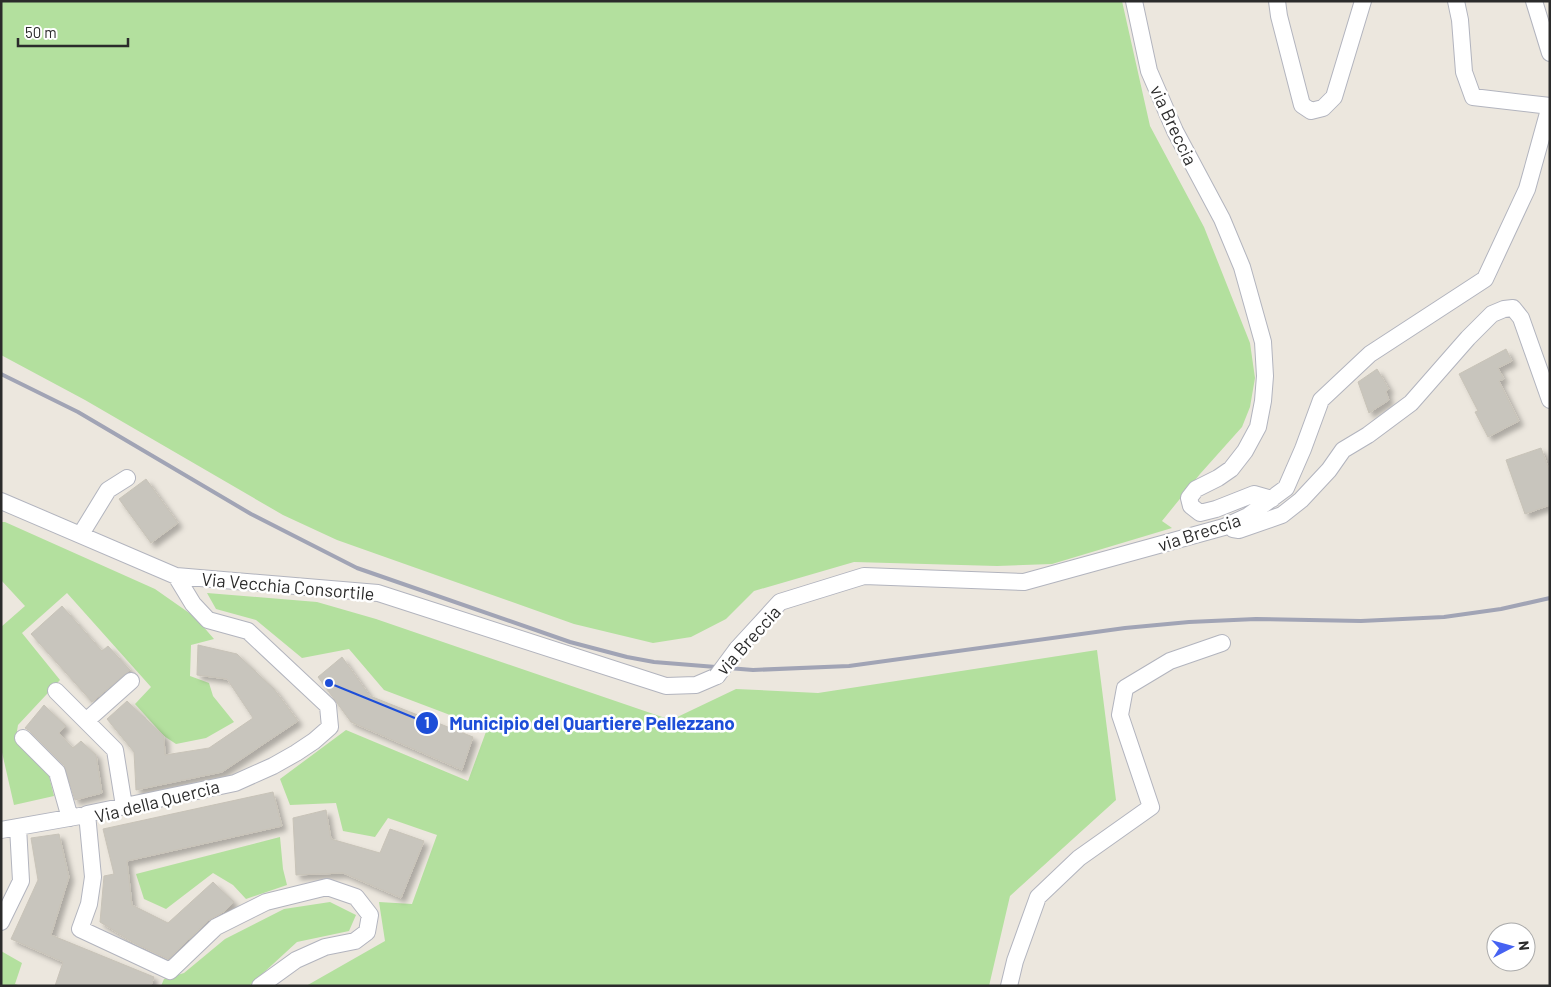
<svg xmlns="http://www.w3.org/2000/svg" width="1551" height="987" font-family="Barlow,sans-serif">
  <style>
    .green { fill: #b3e09e }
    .building { fill: #c8c5bd; stroke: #c8c3b8; filter: url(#shadow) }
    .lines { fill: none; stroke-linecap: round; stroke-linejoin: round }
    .minor-casing { stroke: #b2b4be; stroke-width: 18 }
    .minor { stroke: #fff; stroke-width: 16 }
    .rail { stroke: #a1a4b5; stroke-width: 4 }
    .minor-bridge-casing { stroke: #b2b4be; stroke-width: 18; stroke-linecap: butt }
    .minor-bridge { stroke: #fff; stroke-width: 16 }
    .labels { text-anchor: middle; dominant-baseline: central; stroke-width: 5; stroke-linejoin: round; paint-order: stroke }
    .street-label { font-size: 18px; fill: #2b2b2b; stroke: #fff }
    .leader { fill: none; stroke: #1d4ed8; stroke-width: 2 }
    .callout-dot { fill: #1d4ed8; stroke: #fff; stroke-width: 2 }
    .mark-label { font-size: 15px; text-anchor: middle; font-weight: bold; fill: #fff }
    .callout-label { font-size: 19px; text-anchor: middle; font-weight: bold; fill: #1d4ed8; stroke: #fff; stroke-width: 5; stroke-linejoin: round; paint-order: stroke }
  </style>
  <defs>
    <filter id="shadow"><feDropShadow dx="4.5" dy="4.5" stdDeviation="2.5" flood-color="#0004"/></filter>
  </defs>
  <rect width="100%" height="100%" fill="#ece7de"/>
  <path class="green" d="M1,1H1122L1150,126L1204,227L1250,343L1255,378L1250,407L1242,427L1200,474L1162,521L1172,528L1052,564L997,566L854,562L754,591L726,619L691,637L653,643L574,624L337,540L283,515L85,400L1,355Z
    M1,522H5L155,589L195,617L214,639L191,645L190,676L209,683L213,696L234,722L206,738L176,744L164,736L135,704L151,687L67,593L22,633L60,680L18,725L16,737L48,772L54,796L14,805L1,748V627L25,606L1,580Z
    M207,593L317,602L376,619L671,720L736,689L818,693L1097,650L1116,800L1010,896L989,986H306L385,941L379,902L412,904L437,835L388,818L375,837L343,831L336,803L290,805L280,779L346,730L468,781L487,729L384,690L349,649L302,658L256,620L216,609Z
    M280,837L283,869L287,885L246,899L233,885L213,873L166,909L144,899L136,874Z
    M330,902L356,915L349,931L297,942L249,986H161L164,979L184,973L225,939L284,909Z
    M1,951L22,963L15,984L21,986H1Z"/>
  <path class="building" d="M1506,349L1512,361L1498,368L1504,379L1499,381L1519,421L1488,437L1475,412L1478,411L1459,374Z
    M1377,369L1389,389L1386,392L1389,400L1369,413L1358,382Z
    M1541,448L1550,472V505L1525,514L1506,460Z
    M146,479L178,523L151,543L119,499Z
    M62,606L102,651L108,646L130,670L92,702L31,634Z
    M198,645L237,654L274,689L298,721L222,772L136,790L134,752L107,719L127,701L164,736L165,755L209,748L253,718L227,679L197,675Z
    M342,657L370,696L473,737L462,770L351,722L318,677Z
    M44,705L66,726L59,733L73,748L81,741L96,755L102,793L75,800L64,765L30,731L25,728Z
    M273,792L282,826L127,861L132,905L168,923L213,882L234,902L225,911L209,920L168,959L134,943L100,922L104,876L114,874L103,829Z
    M326,810L331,839L380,853L390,829L424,841L401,898L343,873L296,875L293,818Z
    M59,834L69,877L51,935L154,977L151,986H55L63,962L11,939L38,880L31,838Z"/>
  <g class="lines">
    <g class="minor-casing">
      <path id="minor" d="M1134,1L1149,71L1175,131L1222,219L1242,267L1263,342L1265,376L1263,401L1258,427L1245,451L1231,469L1218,478L1196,489L1189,498L1191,506L1200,513L1216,509L1254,494L1272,499
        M1277,1L1279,16L1302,105L1311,111L1323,108L1334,97L1363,1
        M1456,1L1460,20L1464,72L1473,97L1550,106
        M1534,1L1550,53
        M1,501L176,576L378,593L666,686L696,685L717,676
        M1233,529L1239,530L1282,515L1301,500L1329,470L1343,450L1368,435L1411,403L1468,338L1492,314L1504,309L1513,308L1521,318L1550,400
        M81,534L108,490L127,478
        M176,576L193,604L208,620L248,631L328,706L330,727L314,741L296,753L273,766L235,783L87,814L93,877L89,904L80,929L170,971L216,927L266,902L327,887L356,897L370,915L367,932L355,941L325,947L296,960L260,986
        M737,649L780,602L864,576L1024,582L1224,527L1248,516L1286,488L1303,449L1321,400L1370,354L1485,279L1527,189L1550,106
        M56,691L115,750L124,806
        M86,721L131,681
        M23,738L57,772L70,818
        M1,830L80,816
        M1,922L21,881L18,827
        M1009,986L1015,961L1038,897L1079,858L1151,807L1120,715L1125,688L1170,661L1222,643"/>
    </g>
    <use href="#minor" class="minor"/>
    <path class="rail" d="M1,374L78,412L251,514L357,568L570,642L627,657L654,662L753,670L849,666L1125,628L1189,622L1256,619L1361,621L1444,617L1501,609L1550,598"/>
    <g class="minor-bridge-casing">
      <path id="minor-bridge" d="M717,676L737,649"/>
    </g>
    <use href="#minor-bridge" class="minor-bridge"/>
  </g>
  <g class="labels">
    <g class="street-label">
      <text transform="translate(1174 125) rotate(65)">via Breccia</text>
      <text transform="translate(1199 532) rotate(-18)">via Breccia</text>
      <text transform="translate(288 586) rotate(5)">Via Vecchia Consortile</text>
      <text transform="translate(748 640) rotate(-48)">via Breccia</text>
      <text transform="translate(157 801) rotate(-14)">Via della Quercia</text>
    </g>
  </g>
  <path class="leader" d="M329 683L427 723"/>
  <g class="callout-dot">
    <circle cx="329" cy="683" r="5"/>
    <circle cx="427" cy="723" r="12"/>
  </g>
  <g class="mark-label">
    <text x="427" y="728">1</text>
  </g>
  <g class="callout-label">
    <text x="592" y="730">Municipio del Quartiere Pellezzano</text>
  </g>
  <rect width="1551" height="987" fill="none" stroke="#2b2b2b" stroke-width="5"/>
  <g transform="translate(1511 947) rotate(84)"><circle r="24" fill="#ffffff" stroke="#aaaaaa"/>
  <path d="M0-4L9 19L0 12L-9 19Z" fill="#4662f2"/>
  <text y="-8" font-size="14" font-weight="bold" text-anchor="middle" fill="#2b2b2b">N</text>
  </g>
  <path d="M18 38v8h110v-8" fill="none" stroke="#2b2b2b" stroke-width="2.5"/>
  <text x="25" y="38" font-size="15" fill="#2b2b2b" stroke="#ffffff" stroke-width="4" paint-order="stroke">50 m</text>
</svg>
